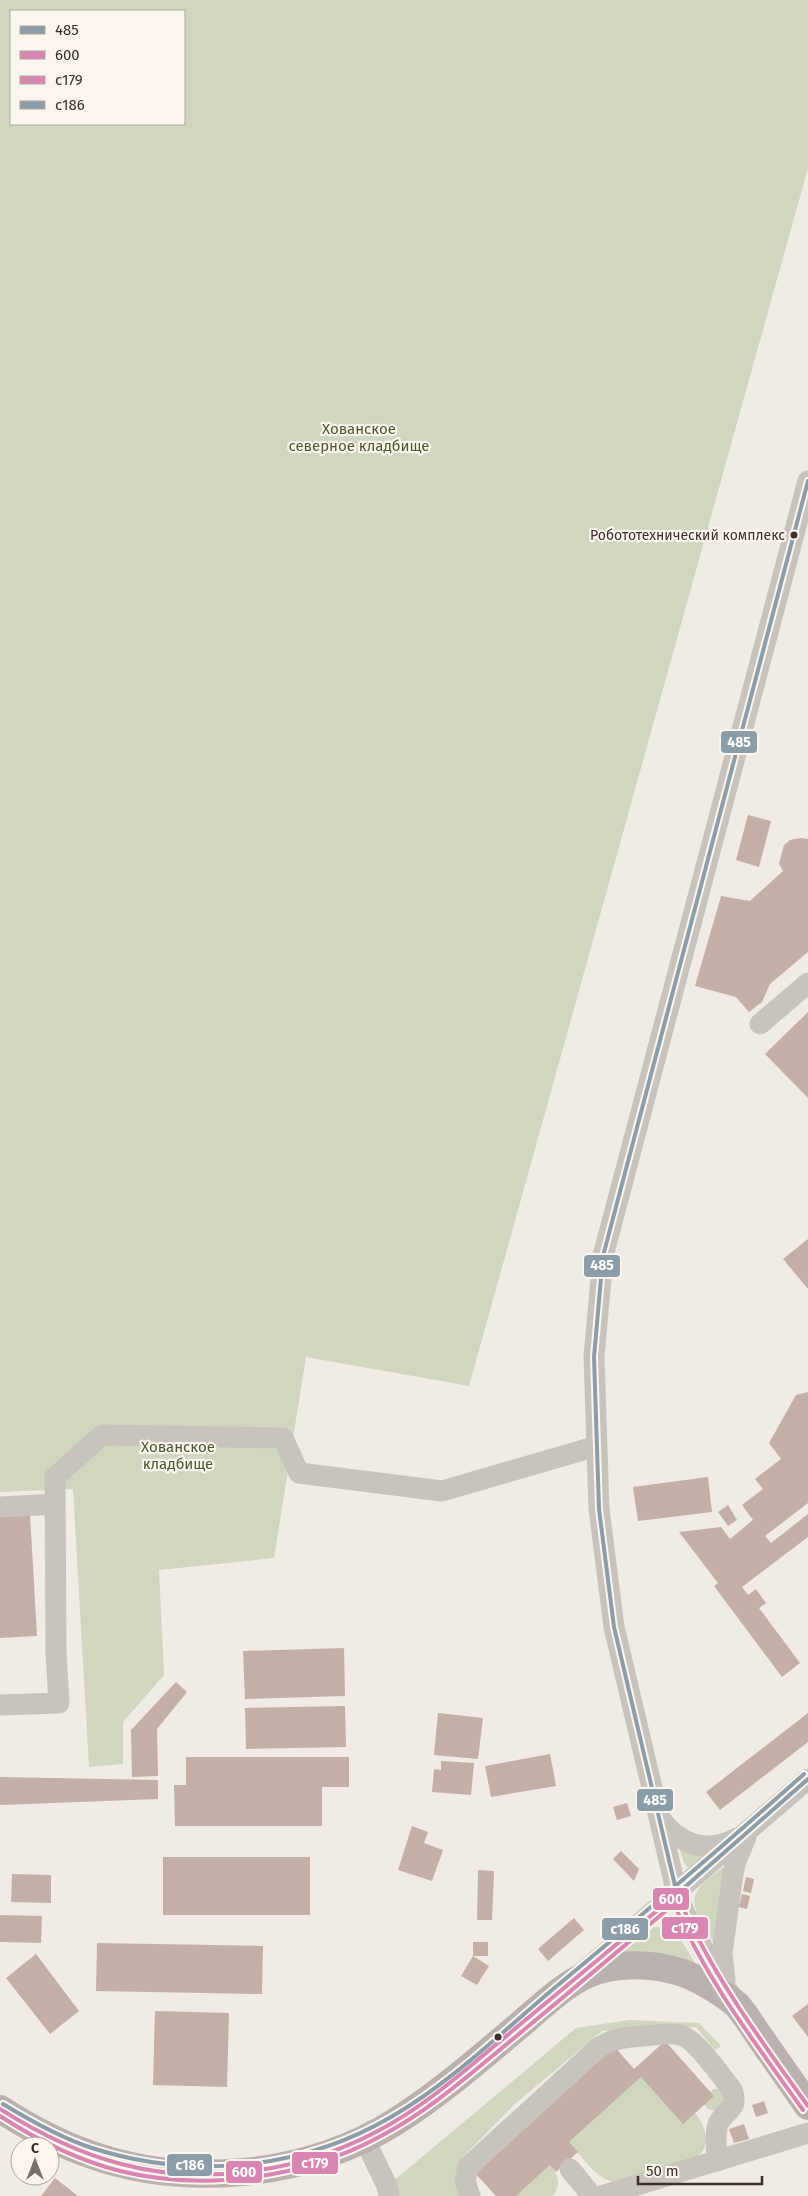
<svg xmlns="http://www.w3.org/2000/svg" width="808" height="2196" font-family="'Fira Sans',sans-serif">
  <style>
    .green { fill: #d1d6bf; fill-rule: evenodd }
    .building { fill: #c3afa7 }
    .lines { fill: none; stroke-linecap: round; stroke-linejoin: round }
    .minor { stroke: #c9c3be; stroke-width: 21 }
    .major { stroke: #b8b1ad; stroke-width: 28 }
    .bus-1-casing { stroke: #fbf5ee; stroke-width: 8 }
    .bus-2-casing { stroke: #fbf5ee; stroke-width: 8 }
    .bus-3-casing { stroke: #fbf5ee; stroke-width: 8 }
    .bus-4-casing { stroke: #fbf5ee; stroke-width: 8 }
    .bus-1 { stroke: #8c9daa; stroke-width: 4 }
    .bus-2 { stroke: #d885b1; stroke-width: 4 }
    .bus-3 { stroke: #d885b1; stroke-width: 4 }
    .bus-4 { stroke: #8c9daa; stroke-width: 4 }
    .bus-dot { fill: #3b302b; stroke: #fbf5ee; stroke-width: 2 }
    .labels { text-anchor: middle; dominant-baseline: central; stroke-width: 4.5; stroke-linejoin: round; paint-order: stroke }
    .bus-label { font-size: 14px; fill: #3b302b; stroke: #fbf5ee; text-anchor: end }
    .park-label { font-size: 15px; fill: #4a5a2e; stroke: #fbf5ee }
    .line-badge { stroke: #fbf5ee; stroke-width: 2 }
    .badge-label { font-size: 14px; text-anchor: middle; font-weight: bold; fill: #fff }
  </style>
  <rect width="100%" height="100%" fill="#f0ebe5"/>
  <path class="green" d="M0,0H808V168L469,1386L306,1357L274,1558L159,1570L164,1675L123,1722V1764L89,1767L73,1489L0,1492ZM11,11H184V124H11Z
    M678,1843L712,1853L689,1868L684,1863Z
    M729,1863L713,1941C684,1896 689,1893 729,1863Z
    M654,1927C678,1926 685,1947 696,1965L621,1953Z
    M629,2020L699,2023L721,2046L715,2050L696,2027L602,2031L515,2104L461,2159V2196H395L392,2182L576,2028Z
    M641,2077L695,2113C706,2126 712,2146 696,2158L614,2182C594,2178 582,2156 569,2142Z
    M714,2089H719L727,2101L715,2111L708,2109L704,2104L714,2096L710,2092Z
    M550,2165C559,2175 561,2185 553,2196H516Z"/>
  <path class="building" d="M748,815L771,821L759,867L736,860Z
    M800,838L808,839V952L770,984L762,1002L749,1012L736,997L695,986L721,896L750,901L783,871L779,864L784,845L790,840Z
    M808,1012V1098L765,1054Z
    M808,1239V1289L783,1259Z
    M808,1392V1503L765,1536L771,1543L808,1514V1537L742,1587L748,1595L756,1589L766,1603L759,1608L800,1663L782,1677L714,1586L718,1583L679,1532L721,1527L730,1539L753,1520L742,1505L763,1489L755,1479L781,1459L769,1443L796,1395Z
    M708,1477L712,1512L638,1521L633,1487Z
    M728,1505L737,1520L728,1526L718,1512Z
    M30,1514L37,1636L0,1638V1516Z
    M344,1648L345,1696L245,1699L243,1651Z
    M176,1682L187,1692L157,1729L158,1776L132,1777L131,1730Z
    M345,1706L346,1747L246,1749L245,1708Z
    M438,1713L483,1718L478,1759L434,1755Z
    M808,1713V1742L720,1810L706,1792Z
    M550,1754L556,1786L491,1797L485,1766Z
    M186,1757H349V1787H322V1826H175L174,1785H186Z
    M441,1761L474,1763L471,1795L432,1792L434,1769L441,1770Z
    M0,1777L158,1780V1799L0,1805Z
    M627,1803L631,1816L617,1820L613,1807Z
    M412,1826L428,1832L424,1843L443,1850L432,1881L398,1870Z
    M621,1851L639,1869L634,1881L613,1859Z
    M163,1857H310V1915H163Z
    M478,1870L494,1871L492,1920H477Z
    M12,1874L51,1875V1903L11,1902Z
    M746,1877L754,1879L751,1893L743,1891Z
    M742,1894L750,1896L747,1909L739,1907Z
    M0,1915L42,1916L41,1943L0,1942Z
    M574,1918L584,1930L548,1961L538,1949Z
    M473,1942H488V1956H473L489,1966L477,1985L461,1976L473,1956Z
    M97,1943L263,1946L262,1994L96,1991Z
    M36,1954L79,2011L50,2034L6,1978Z
    M808,2004V2037L792,2016Z
    M155,2011L229,2013L227,2087L153,2085Z
    M665,2041L714,2096L683,2124L641,2077L569,2142L578,2152L556,2172L550,2165L516,2196H496L473,2171L613,2045L634,2069Z
    M764,2101L768,2113L756,2117L752,2105Z
    M744,2124L749,2139L734,2143L729,2129Z
    M55,2178L78,2196H41Z"/>
  <g class="lines">
    <path class="minor" d="M760,1024L808,983
      M0,1507L55,1504
      M0,1705L59,1703L56,1654L55,1477L102,1435L283,1438L299,1473L442,1491L597,1446
      M660,1818C679,1845 707,1854 737,1838
      M582,1973L808,1779
      M725,1980L722,1953L733,1873L736,1861L746,1837
      M733,1999C711,1965 691,1931 677,1894L614,1627L599,1509L594,1357L603,1256L808,481
      M364,2138L387,2186L389,2196
      M570,2169L592,2196
      M470,2196L465,2181L468,2167L598,2048C613,2038 627,2037 645,2036C656,2035 669,2032 680,2035C695,2038 722,2077 732,2090C740,2110 724,2110 718,2124C714,2135 717,2150 717,2161
      M601,2196L808,2133"/>
    <path class="major" d="M0,2109C28,2127 57,2143 89,2154C186,2189 307,2177 395,2122C438,2095 476,2062 515,2029C538,2010 559,1988 586,1975C613,1962 652,1963 680,1972C698,1978 722,1992 737,2005C745,2014 752,2026 759,2036C775,2059 792,2083 808,2106"/>
    <g class="bus-1-casing">
      <path id="bus-1" d="M808,481L603,1256L594,1357L599,1509L614,1627L677,1894L808,1779"/>
    </g>
    <g class="bus-2-casing">
      <path id="bus-2" d="M0,2109C38,2133 78,2153 121,2164C204,2186 300,2172 376,2132C426,2106 468,2068 511,2032C567,1986 622,1940 677,1894C710,1972 759,2038 808,2106"/>
    </g>
    <g class="bus-3-casing">
      <path id="bus-3" d="M0,2116C37,2140 78,2160 120,2171C206,2192 304,2178 381,2136C432,2109 475,2070 519,2034C571,1991 623,1947 674,1904C706,1980 756,2044 803,2110"/>
    </g>
    <g class="bus-4-casing">
      <path id="bus-4" d="M3,2104C31,2121 61,2138 92,2148C192,2180 300,2170 391,2117C452,2082 504,2030 558,1985C641,1916 723,1846 804,1774"/>
    </g>
    <use href="#bus-1" class="bus-1"/>
    <use href="#bus-2" class="bus-2"/>
    <use href="#bus-3" class="bus-3"/>
    <use href="#bus-4" class="bus-4"/>
  </g>
  <g class="bus-dot">
    <circle cx="794" cy="535" r="4.5"/>
    <circle cx="498" cy="2037" r="4.5"/>
  </g>
  <g class="labels">
    <g class="bus-label">
      <text x="785" y="535">Робототехнический комплекс</text>
    </g>
    <g class="park-label">
      <text x="359" y="429">Хованское<tspan x="359" dy="17">северное кладбище</tspan></text>
      <text x="178" y="1447">Хованское<tspan x="178" dy="17">кладбище</tspan></text>
    </g>
  </g>
  <g class="line-badge">
    <rect x="720" y="730" width="38" height="24" rx="5" fill="#8c9daa"/>
    <rect x="583" y="1254" width="38" height="24" rx="5" fill="#8c9daa"/>
    <rect x="636" y="1788" width="38" height="24" rx="5" fill="#8c9daa"/>
    <rect x="652" y="1887" width="38" height="24" rx="5" fill="#d885b1"/>
    <rect x="661" y="1916" width="48" height="24" rx="5" fill="#d885b1"/>
    <rect x="601" y="1917" width="48" height="24" rx="5" fill="#8c9daa"/>
    <rect x="291" y="2151" width="48" height="24" rx="5" fill="#d885b1"/>
    <rect x="166" y="2153" width="47" height="24" rx="5" fill="#8c9daa"/>
    <rect x="225" y="2160" width="38" height="24" rx="5" fill="#d885b1"/>
  </g>
  <g class="badge-label">
    <text x="739" y="747">485</text>
    <text x="602" y="1270">485</text>
    <text x="655" y="1805">485</text>
    <text x="671" y="1904">600</text>
    <text x="685" y="1933">с179</text>
    <text x="625" y="1934">с186</text>
    <text x="315" y="2168">с179</text>
    <text x="190" y="2170">с186</text>
    <text x="244" y="2177">600</text>
  </g>
  <rect x="10" y="10" width="175" height="115" fill="#fbf5ee" stroke="#aea6a0"/>
  <rect x="20" y="26" width="25" height="8" fill="#8c9daa" stroke="#aea6a0"/>
  <text x="55" y="35" font-size="15" fill="#3b302b">485</text>
  <rect x="20" y="51" width="25" height="8" fill="#d885b1" stroke="#aea6a0"/>
  <text x="55" y="60" font-size="15" fill="#3b302b">600</text>
  <rect x="20" y="76" width="25" height="8" fill="#d885b1" stroke="#aea6a0"/>
  <text x="55" y="85" font-size="15" fill="#3b302b">с179</text>
  <rect x="20" y="101" width="25" height="8" fill="#8c9daa" stroke="#aea6a0"/>
  <text x="55" y="110" font-size="15" fill="#3b302b">с186</text>
  <g transform="translate(35 2161)"><circle r="24" fill="#fbf5ee" stroke="#aea6a0"/>
  <path d="M0-4L9 19L0 12L-9 19Z" fill="#7a716c"/>
  <text y="-8" font-size="14" font-weight="bold" text-anchor="middle" fill="#3b302b">С</text>
  </g>
  <path d="M638 2176v8h124v-8" fill="none" stroke="#3b302b" stroke-width="2.5"/>
  <text x="646" y="2176" font-size="15" fill="#3b302b" stroke="#fbf5ee" stroke-width="4" paint-order="stroke">50 m</text>
</svg>
